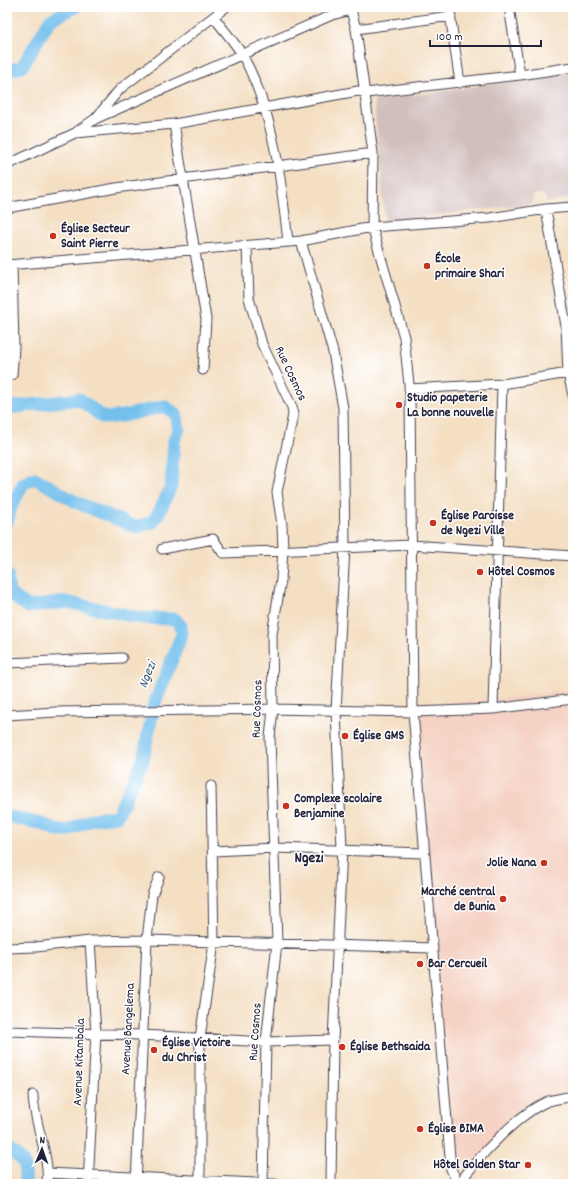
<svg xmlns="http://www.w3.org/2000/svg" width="580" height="1191" font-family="Dekko,sans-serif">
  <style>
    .built { fill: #f5d2c3 }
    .industrial { fill: #d1bfbd }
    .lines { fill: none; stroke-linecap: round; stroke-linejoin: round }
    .river { stroke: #73c0ed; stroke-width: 13 }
    .minor-casing { stroke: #423e4f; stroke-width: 11 }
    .minor { stroke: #fff; stroke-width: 9 }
    .poi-dot { fill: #c8321e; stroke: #fff; stroke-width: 1.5 }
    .labels { text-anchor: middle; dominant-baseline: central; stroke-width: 3; stroke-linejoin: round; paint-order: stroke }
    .poi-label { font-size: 13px; font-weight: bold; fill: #22223b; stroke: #fff; text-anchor: start }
    .street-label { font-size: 13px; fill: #22223b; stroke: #fff }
    .water-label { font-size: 14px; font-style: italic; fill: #3e5979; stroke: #fff }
    .quarter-label { font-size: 15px; font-weight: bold; fill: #22223b; stroke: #fff }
  </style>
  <rect width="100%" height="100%" fill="#fff"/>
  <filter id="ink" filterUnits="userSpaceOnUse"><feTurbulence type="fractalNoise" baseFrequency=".025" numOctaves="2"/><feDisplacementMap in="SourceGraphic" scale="8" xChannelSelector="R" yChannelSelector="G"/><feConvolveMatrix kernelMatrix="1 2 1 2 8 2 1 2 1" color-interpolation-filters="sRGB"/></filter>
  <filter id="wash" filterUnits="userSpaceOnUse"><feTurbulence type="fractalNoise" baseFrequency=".012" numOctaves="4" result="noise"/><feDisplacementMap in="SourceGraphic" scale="16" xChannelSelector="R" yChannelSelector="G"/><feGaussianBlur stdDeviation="0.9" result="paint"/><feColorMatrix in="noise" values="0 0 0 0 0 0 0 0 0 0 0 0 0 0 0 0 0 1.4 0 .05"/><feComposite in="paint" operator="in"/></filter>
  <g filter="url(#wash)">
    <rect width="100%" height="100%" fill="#f4dfc3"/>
    <path class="built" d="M573,691V1091L532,1103L477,1163L452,1166L417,706Z"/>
    <path class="industrial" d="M573,72V198L547,202L544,194L533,195L532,204L385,221L374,101Z"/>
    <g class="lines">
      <path class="river" d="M7,69L9,70L22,67L50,20L75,7
        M7,408L79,399L104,418L124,416L164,406L176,414L179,429L174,440L171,486L161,509L153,522L136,527L78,503L35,478L23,484L11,507L7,522
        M7,575L9,593L28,607L67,602L140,618L175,619L181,626L182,634L154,705L143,760L117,816L93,819L67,831H58L45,825L7,816
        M7,1149C26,1160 25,1163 25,1184"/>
    </g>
  </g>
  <g filter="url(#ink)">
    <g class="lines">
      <g class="minor-casing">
        <path id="minor" d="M449,7L460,83
          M509,7L520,75
          M351,10L356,29L373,153L372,227L404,337L410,394L413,712L451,1169L458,1184
          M214,17C223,30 235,42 243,56C274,114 281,178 288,242
          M356,29L451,16
          M96,118L120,89L226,7
          M174,124L206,319L203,370
          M75,133L174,124L358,91L366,93L520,75L573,67
          M7,165L75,133L95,119L332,15L351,10L355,7
          M7,208L116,188L373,153
          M546,209L566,326L568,373L573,395
          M301,241L333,352L343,408L345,548L336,711L342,849L333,1040L331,1184
          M247,246L249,298L262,344L292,407L293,415L277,492L282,525L283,549L281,580L272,634L273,709L270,738L277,943L266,1042L263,1184
          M7,265L301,241L372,227L490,218L546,209L573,207
          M12,265L14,347L12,375
          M409,389L502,384L568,373
          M162,549L213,539L223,553L411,545L573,556
          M7,663L122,658
          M493,709L502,384
          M7,715L56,712L273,709L413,712L493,709L573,699
          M213,851L275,848L424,853
          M7,948L36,947L90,941L147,940L433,948
          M7,1031L142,1035L266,1042L333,1040
          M33,1095C34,1125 50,1154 47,1184
          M48,1173L275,1184
          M88,1184L96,1033L90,941
          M136,1184L147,940L152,895L159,877
          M200,1184V1038L214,943L211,786
          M459,1184C477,1158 517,1115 546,1102C554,1099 564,1098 573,1096"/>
      </g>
      <use href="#minor" class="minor"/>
    </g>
  </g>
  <g class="poi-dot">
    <circle cx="53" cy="236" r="4"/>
    <circle cx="427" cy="266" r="4"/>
    <circle cx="399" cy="405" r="4"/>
    <circle cx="433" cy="523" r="4"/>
    <circle cx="480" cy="572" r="4"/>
    <circle cx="345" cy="736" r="4"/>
    <circle cx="286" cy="806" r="4"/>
    <circle cx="544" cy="863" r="4"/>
    <circle cx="503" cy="899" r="4"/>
    <circle cx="420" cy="964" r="4"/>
    <circle cx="342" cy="1047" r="4"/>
    <circle cx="154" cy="1050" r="4"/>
    <circle cx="420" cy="1129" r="4"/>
    <circle cx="528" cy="1165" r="4"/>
  </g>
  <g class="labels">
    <g class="poi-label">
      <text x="61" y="229">Église Secteur<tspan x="61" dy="15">Saint Pierre</tspan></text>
      <text x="435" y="259">École<tspan x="435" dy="15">primaire Shari</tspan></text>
      <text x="407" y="398">Studio papeterie<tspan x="407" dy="15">La bonne nouvelle</tspan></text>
      <text x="441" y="516">Église Paroisse<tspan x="441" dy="15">de Ngezi Ville</tspan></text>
      <text x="488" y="572">Hôtel Cosmos</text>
      <text x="353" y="736">Église GMS</text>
      <text x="294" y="799">Complexe scolaire<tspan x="294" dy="15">Benjamine</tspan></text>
      <text x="536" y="863" text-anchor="end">Jolie Nana</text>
      <text x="495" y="892" text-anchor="end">Marché central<tspan x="495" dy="15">de Bunia</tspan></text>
      <text x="428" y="964">Bar Cercueil</text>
      <text x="162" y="1043">Église Victoire<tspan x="162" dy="15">du Christ</tspan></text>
      <text x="350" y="1047">Église Bethsaida</text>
      <text x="428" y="1129">Église BIMA</text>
      <text x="520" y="1165" text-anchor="end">Hôtel Golden Star</text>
    </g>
    <g class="street-label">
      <text transform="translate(290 374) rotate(65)">Rue Cosmos</text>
      <text transform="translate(258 709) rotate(-88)">Rue Cosmos</text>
      <text transform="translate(129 1029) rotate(-87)">Avenue Bangelema</text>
      <text transform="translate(256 1032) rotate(-86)">Rue Cosmos</text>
      <text transform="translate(80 1062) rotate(-88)">Avenue Kitambala</text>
    </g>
    <g class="water-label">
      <text transform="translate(148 675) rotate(-68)">Ngezi</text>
    </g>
    <g class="quarter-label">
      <text x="309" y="859">Ngezi</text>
    </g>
  </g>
  <rect width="580" height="1191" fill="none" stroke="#fff" stroke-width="24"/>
  <g transform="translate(42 1149) rotate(2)" stroke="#ffffff" stroke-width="3" paint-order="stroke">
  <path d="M0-3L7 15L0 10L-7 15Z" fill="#22223b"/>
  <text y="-6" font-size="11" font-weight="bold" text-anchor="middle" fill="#22223b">N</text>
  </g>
  <path d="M430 40v6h111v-6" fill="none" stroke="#22223b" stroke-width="2"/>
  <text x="436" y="40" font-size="12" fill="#22223b" stroke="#ffffff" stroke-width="3" paint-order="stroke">100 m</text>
</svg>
